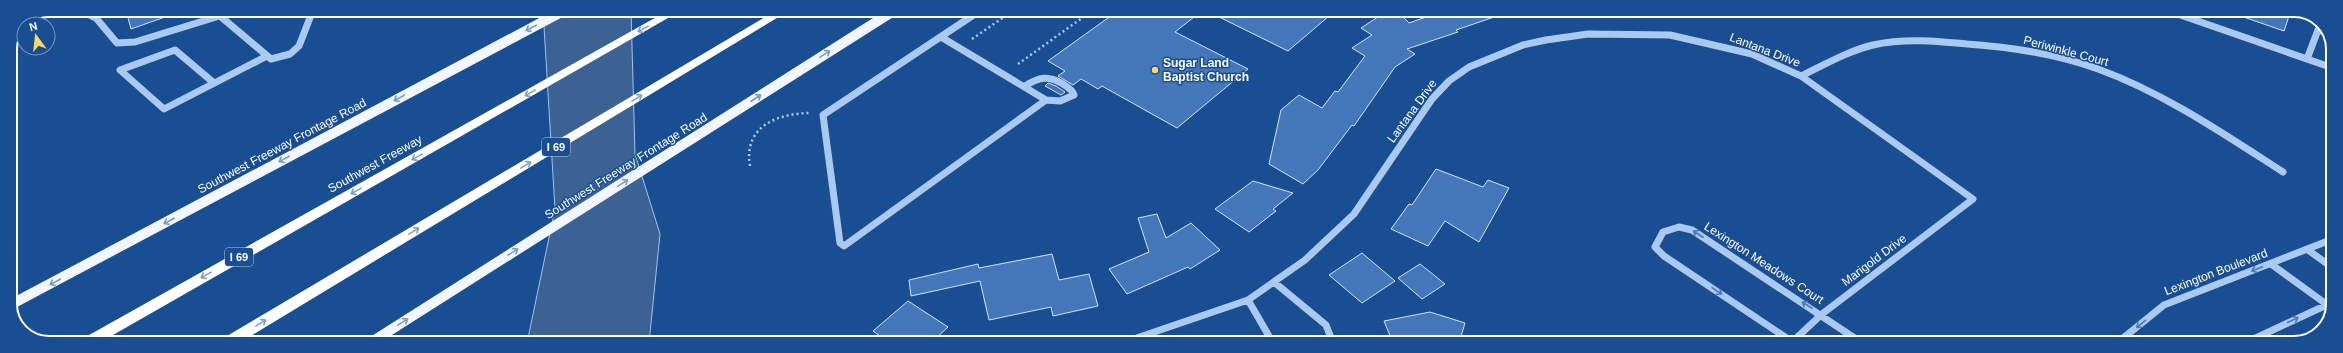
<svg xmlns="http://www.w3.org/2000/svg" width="2343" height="353" font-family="Arial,sans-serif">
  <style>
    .water { fill: #3c6193; stroke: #9dc4f1 }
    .building { fill: #4377b9; stroke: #d1e4fb }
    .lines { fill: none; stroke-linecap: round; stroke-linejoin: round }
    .path { stroke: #aac9ef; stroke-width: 2.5; stroke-dasharray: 2 3; stroke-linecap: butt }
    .minor { stroke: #aac9ef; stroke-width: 7 }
    .major { stroke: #f2f7ff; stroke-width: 10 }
    .highway { fill: #fff; fill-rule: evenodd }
    .oneway { stroke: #7b9ac3 }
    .oneway2 { stroke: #819ec3 }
    .oneway3 { stroke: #4c79b3 }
    .poi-dot { fill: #ffd468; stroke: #1a4e92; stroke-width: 1.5 }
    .labels { text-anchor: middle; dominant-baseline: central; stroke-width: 3; stroke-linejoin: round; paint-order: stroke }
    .shield { fill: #1a4e92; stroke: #bacade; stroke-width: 1 }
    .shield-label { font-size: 11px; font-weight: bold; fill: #fff }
    .street-label { font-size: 12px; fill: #fff; stroke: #1a4e92 }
    .poi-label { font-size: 12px; font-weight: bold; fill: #fff; stroke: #1a4e92; text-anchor: start }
    .rim { fill: none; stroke: #fff; stroke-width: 2 }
  </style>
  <rect width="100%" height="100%" fill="#1a4e92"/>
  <path class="water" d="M543,10H631L635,154L660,234L649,343H527L555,209Z"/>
  <path class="building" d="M126,10H178L179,12L131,29Z
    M1119,10H1203L1175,32L1248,69L1177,128L1102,86L1098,89L1081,79L1073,85L1058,76L1065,71L1048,61Z
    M1205,10H1336L1288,51Z
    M1397,10L1409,23L1446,10H1506V13L1456,30L1458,32L1407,49L1415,54L1395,67L1354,126L1352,125L1318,170L1303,184L1269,164L1281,110L1299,95L1322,108L1335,91L1338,92L1365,56L1352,48L1372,35L1361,28L1381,15Z
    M2233,10H2291L2284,31L2232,13Z
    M1048,83L1056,86L1065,92L1061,95L1045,86Z
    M1436,169L1483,187L1488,180L1509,188L1479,242L1445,221L1428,246L1391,229L1409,204L1412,205Z
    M1253,181L1293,193L1273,209L1276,211L1249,232L1215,209Z
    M1157,214L1166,238L1191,223L1220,250L1190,269L1188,267L1127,294L1109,269L1149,252L1138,218Z
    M1362,253L1395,281L1362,303L1329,275Z
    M1052,254L1059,280L1089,274L1098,306L1053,316L1051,307L989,320L980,281L911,296L909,280L978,264L979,268Z
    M1420,264L1445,284L1422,299L1398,278Z
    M908,301L948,327L931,343H890L873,331Z
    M1430,312L1465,323L1459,343H1393L1384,321Z"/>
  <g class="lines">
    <path class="path" d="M972,39L1014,10
      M1018,64L1093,10
      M750,166C743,127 777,113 811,113"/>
    <path class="minor" d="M2166,10L2333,68
      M38,15L84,12L96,18L117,43L135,42L239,10
      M220,16L271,59L290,54L299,46L313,10
      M2322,22L2318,30L2328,33
      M26,24L40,14
      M18,30L24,26
      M941,37L1046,100L844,246L840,243L823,115L981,10
      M2307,59L2318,30
      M1801,76C1824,65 1848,51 1873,45C1904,38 1936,41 1967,44C2011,47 2056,54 2098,69C2164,93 2224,134 2283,172
      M214,83L175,50L120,70L164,109L267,56
      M1025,86C1039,77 1048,75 1063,84C1068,88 1072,89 1074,95L1060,101L1046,100
      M2308,250L2333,268
      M2271,264L2333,309
      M1274,282L1326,325L1333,343
      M1248,300L1273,343
      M1122,343L1248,300L1305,260L1354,214L1432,99L1449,81L1469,67L1523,45L1546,40L1588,34L1670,35L1752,54L1801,76L1973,199L1822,314L1791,343
      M1794,343L1664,256L1655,247L1663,232L1679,227L1692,230L1862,343
      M2117,343L2164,305L2333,239
      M2245,343L2333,302"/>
    <path class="major" d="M10,305L565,10
      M370,343L895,10"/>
    <path class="highway" d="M669,10H682L99,343H80L82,339Z
      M777,10H790L239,343H220L222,339Z"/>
  </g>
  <defs><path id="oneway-shaft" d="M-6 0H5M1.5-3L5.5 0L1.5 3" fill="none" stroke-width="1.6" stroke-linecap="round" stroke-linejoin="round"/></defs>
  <g class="oneway">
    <use href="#oneway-shaft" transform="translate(531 28) rotate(152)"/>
    <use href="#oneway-shaft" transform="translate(825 54) rotate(-32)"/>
    <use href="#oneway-shaft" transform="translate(399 98) rotate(152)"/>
    <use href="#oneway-shaft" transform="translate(756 98) rotate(-33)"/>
    <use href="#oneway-shaft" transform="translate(284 159) rotate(152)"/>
    <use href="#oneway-shaft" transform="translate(623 183) rotate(-32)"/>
    <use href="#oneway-shaft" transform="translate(169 221) rotate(152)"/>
    <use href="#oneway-shaft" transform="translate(513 252) rotate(-32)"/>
    <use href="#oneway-shaft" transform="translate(55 282) rotate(152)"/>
    <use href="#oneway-shaft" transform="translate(403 322) rotate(-32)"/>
  </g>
  <g class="oneway2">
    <use href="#oneway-shaft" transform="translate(643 29) rotate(151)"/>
    <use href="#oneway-shaft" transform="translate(530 93) rotate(151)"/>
    <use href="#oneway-shaft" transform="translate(637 98) rotate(-31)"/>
    <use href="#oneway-shaft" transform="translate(417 157) rotate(151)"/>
    <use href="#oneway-shaft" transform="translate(526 165) rotate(-31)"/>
    <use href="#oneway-shaft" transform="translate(356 191) rotate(151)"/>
    <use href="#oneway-shaft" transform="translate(414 231) rotate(-31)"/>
    <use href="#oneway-shaft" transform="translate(206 275) rotate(151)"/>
    <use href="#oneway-shaft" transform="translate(261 323) rotate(-31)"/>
  </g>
  <g class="oneway3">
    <use href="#oneway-shaft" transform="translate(1698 234) rotate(-147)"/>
    <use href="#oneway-shaft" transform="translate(2257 269) rotate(159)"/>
    <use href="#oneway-shaft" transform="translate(1717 291) rotate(34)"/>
    <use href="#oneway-shaft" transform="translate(1807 305) rotate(-147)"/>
    <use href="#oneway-shaft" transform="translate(2293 320) rotate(-25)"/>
    <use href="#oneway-shaft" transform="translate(2141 324) rotate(141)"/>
  </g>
  <circle class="poi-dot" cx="1155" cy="70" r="4"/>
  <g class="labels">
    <g class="shield">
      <rect x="542" y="138" width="28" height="18" rx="3"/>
      <rect x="225" y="248" width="28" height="18" rx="3"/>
    </g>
    <g class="shield-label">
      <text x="556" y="147">I 69</text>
      <text x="239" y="257">I 69</text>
    </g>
    <g class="street-label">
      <text transform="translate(1765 50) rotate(21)">Lantana Drive</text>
      <text transform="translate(2066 51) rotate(15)">Periwinkle Court</text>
      <text transform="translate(1412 111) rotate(-54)">Lantana Drive</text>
      <text transform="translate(282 146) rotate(-28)">Southwest Freeway Frontage Road</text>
      <text transform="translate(375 164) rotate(-29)">Southwest Freeway</text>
      <text transform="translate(626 166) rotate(-32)">Southwest Freeway Frontage Road</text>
      <text transform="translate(1874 260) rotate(-37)">Marigold Drive</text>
      <text transform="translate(1764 263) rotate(33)">Lexington Meadows Court</text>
      <text transform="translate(2216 272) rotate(-21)">Lexington Boulevard</text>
    </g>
    <g class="poi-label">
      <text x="1163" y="63">Sugar Land<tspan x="1163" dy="14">Baptist Church</tspan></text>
    </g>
  </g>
  <path d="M0 0H2343V353H0ZM49 17H2294A32 32 0 0 1 2326 49V304A32 32 0 0 1 2294 336H49A32 32 0 0 1 17 304V49A32 32 0 0 1 49 17Z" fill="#1a4e92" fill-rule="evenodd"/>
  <path class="rim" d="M49 17H2294A32 32 0 0 1 2326 49V304A32 32 0 0 1 2294 336H49A32 32 0 0 1 17 304V49A32 32 0 0 1 49 17Z"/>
  <g transform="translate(36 36) rotate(345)"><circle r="19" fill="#1a4e92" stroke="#7695be"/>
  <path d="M0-3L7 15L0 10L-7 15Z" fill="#ffd468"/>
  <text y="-6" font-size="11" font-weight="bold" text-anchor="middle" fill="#ffffff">N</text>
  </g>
</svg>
